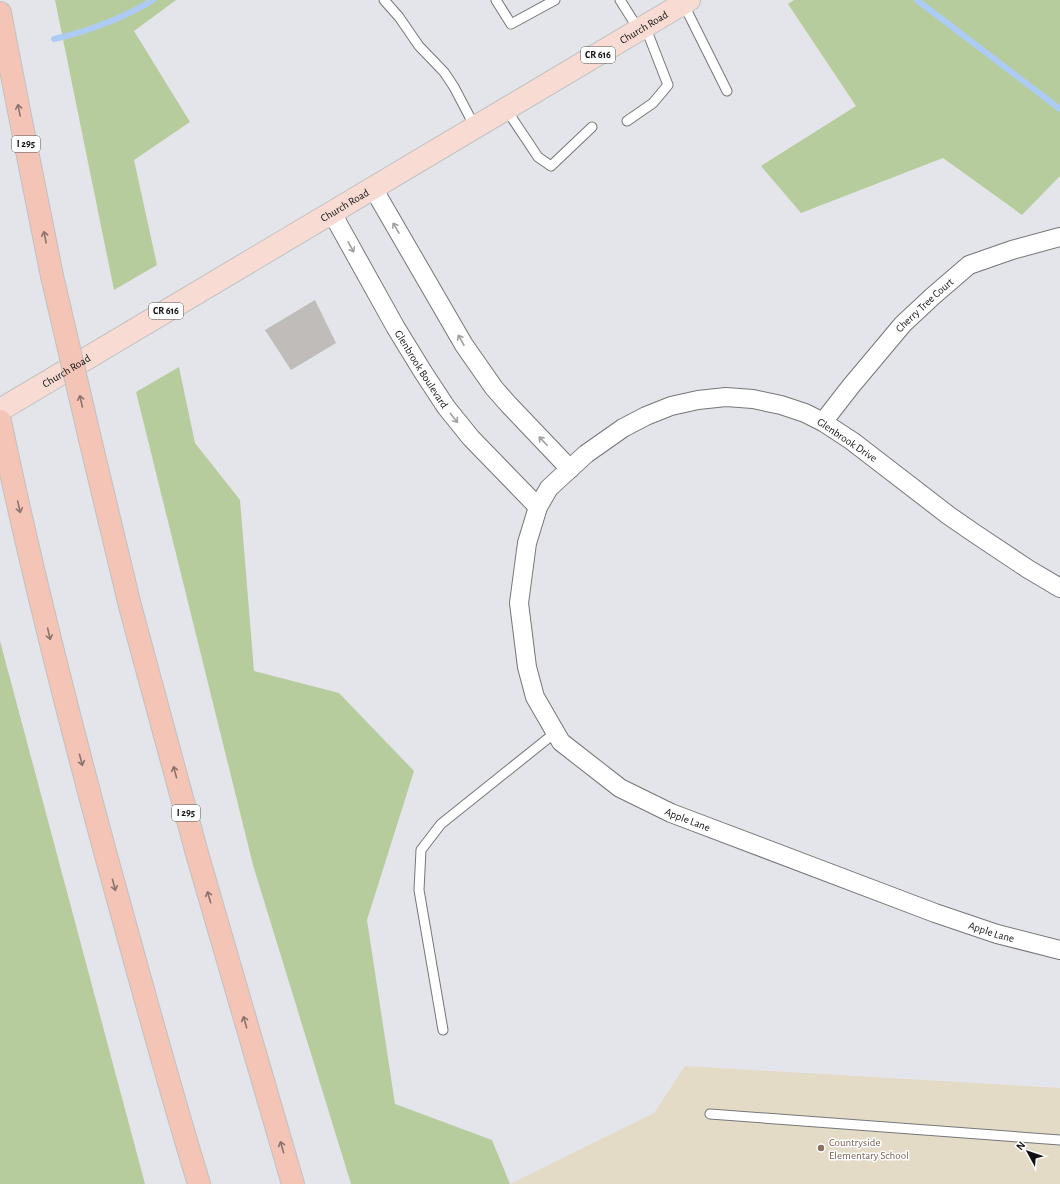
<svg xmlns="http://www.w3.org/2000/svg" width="1060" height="1184" font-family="'Alegreya Sans',sans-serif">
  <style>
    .education { fill: #e4dbc6 }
    .green { fill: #b6cc9d }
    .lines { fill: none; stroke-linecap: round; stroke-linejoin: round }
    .stream { stroke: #adccf5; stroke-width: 6 }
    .building { fill: #c0bcb9 }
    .service-casing { stroke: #75767a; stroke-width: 11 }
    .minor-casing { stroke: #75767a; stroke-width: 20 }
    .primary-casing { stroke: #c1c1c1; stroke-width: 24 }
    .motorway-casing { stroke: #c1c1c1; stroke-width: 24 }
    .service { stroke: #fff; stroke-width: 9 }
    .minor { stroke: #fff; stroke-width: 18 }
    .primary { stroke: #f8dcd4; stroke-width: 22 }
    .motorway { stroke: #f4c4b7; stroke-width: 22 }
    .motorway-bridge-casing { stroke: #c1c1c1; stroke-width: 24; stroke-linecap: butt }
    .motorway-bridge { stroke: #f4c4b7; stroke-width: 22 }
    .oneway { stroke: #8d736d }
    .oneway2 { stroke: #9fa0a0 }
    .education-dot { fill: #8d6e63; stroke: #fff; stroke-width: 1.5 }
    .labels { text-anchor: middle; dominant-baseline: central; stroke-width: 3; stroke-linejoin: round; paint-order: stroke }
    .shield { fill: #fff; stroke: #585859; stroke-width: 1 }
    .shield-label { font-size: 10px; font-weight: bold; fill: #101112 }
    .street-label { font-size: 11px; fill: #101112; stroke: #fff }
    .education-label { font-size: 11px; fill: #785e54; stroke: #fff; text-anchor: start }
  </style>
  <rect width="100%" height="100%" fill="#e4e5ea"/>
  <path class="education" d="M685,1066L1060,1088V1184H510L654,1113Z"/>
  <path class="green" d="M55,0H176L134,31L190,122L134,160L157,265L114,290Z
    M794,0H1060V176L1022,215L943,158L801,213L761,166L856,106L788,4Z
    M179,367L195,443L240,500L254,671L339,693L414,771L367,920L395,1104L492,1140L510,1184H351L253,865L136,392Z
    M0,641L145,1184H0Z"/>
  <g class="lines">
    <path class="stream" d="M917,0L1060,109
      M54,39C79,34 100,26 123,16C133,11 144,6 153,0"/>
  </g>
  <path class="building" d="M315,300L336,343L291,370L265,330Z"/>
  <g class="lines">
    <g class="service-casing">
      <path id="service" d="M384,0L399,17L419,46L444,72L454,87L475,127
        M496,0L511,24L555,0
        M620,0L639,30
        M683,3L727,91
        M506,109L538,157L551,166L592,127
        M627,121L653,103L668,85L645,26
        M443,1030L419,890L421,850L441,824L556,732
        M710,1114L1060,1140"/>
    </g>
    <g class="minor-casing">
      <g id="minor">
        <path d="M373,188L464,345L494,388L509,405L570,469"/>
        <path id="s1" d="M332,213L396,328L423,372L446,407L471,438L538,507"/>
        <path id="s2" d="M823,422L851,386L903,324L933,296L969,265L1012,250L1060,237"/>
        <path id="s3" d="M1060,588L1028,569L974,533L948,515L852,441L823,422L805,413L781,405L753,399L726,397L698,400L671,406L646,416L623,428L586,454L549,488L538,507L527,543L519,603L527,667L535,697L561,742L620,788L671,813L935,913L997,934L1060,950"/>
      </g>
    </g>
    <g class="primary-casing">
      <g id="primary">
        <path id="s4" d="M0,410L689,0"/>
      </g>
    </g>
    <g class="motorway-casing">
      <path id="motorway" d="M0,13L19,111L52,276
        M0,421C30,565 66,707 104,848C135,961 165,1073 199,1184
        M90,439L130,606L198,857L293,1184"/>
    </g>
    <use href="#service" class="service"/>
    <use href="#minor" class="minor"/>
    <use href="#primary" class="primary"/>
    <use href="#motorway" class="motorway"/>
    <g class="motorway-bridge-casing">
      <path id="motorway-bridge" d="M52,276L90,439"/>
    </g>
    <use href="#motorway-bridge" class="motorway-bridge"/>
  </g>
  <defs><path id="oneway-shaft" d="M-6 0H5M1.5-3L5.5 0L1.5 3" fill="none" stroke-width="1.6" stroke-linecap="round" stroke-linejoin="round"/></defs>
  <g class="oneway">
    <use href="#oneway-shaft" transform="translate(19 110) rotate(-101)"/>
    <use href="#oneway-shaft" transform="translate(45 237) rotate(-101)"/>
    <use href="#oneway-shaft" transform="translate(81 401) rotate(-103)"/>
    <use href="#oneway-shaft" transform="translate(19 507) rotate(77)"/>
    <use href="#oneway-shaft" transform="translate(49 634) rotate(77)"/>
    <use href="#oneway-shaft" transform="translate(81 760) rotate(75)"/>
    <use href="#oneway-shaft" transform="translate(175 772) rotate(-105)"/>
    <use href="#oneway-shaft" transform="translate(114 885) rotate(75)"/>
    <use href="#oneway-shaft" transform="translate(209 897) rotate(-106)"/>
    <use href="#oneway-shaft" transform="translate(245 1022) rotate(-106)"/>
    <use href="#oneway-shaft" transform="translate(282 1147) rotate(-106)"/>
  </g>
  <g class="oneway2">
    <use href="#oneway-shaft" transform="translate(396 228) rotate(-120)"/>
    <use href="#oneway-shaft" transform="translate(351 247) rotate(61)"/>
    <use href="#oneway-shaft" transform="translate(461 340) rotate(-119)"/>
    <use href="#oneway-shaft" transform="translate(454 418) rotate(52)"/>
    <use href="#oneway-shaft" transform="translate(543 441) rotate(-134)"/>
  </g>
  <circle class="education-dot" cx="821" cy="1148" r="4"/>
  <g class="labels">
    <g class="shield">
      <rect x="581" y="47" width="34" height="16" rx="3"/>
      <rect x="12" y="136" width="28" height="16" rx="3"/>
      <rect x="149" y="303" width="34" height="16" rx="3"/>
      <rect x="172" y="805" width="28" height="16" rx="3"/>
    </g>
    <g class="shield-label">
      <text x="598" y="55">CR 616</text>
      <text x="26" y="144">I 295</text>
      <text x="166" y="311">CR 616</text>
      <text x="186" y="813">I 295</text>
    </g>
    <g class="street-label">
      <text stroke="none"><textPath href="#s4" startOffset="749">Church Road</textPath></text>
      <text stroke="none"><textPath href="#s4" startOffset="401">Church Road</textPath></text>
      <text stroke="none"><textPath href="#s2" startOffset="155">Cherry Tree Court</textPath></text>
      <text stroke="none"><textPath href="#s1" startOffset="180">Glenbrook Boulevard</textPath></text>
      <text stroke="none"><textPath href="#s4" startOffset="77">Church Road</textPath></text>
      <text transform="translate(847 440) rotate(34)">Glenbrook Drive</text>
      <text stroke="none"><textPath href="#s3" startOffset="1012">Apple Lane</textPath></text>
      <text stroke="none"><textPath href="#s3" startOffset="1336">Apple Lane</textPath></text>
    </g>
    <g class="education-label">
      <text x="829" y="1142">Countryside<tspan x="829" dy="13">Elementary School</tspan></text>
    </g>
  </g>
  <g transform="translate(1028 1152) rotate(310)" stroke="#ffffff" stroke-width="3" paint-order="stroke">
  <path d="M0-3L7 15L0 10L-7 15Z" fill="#101112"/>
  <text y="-6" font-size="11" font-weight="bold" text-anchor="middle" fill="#101112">N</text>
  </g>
</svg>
